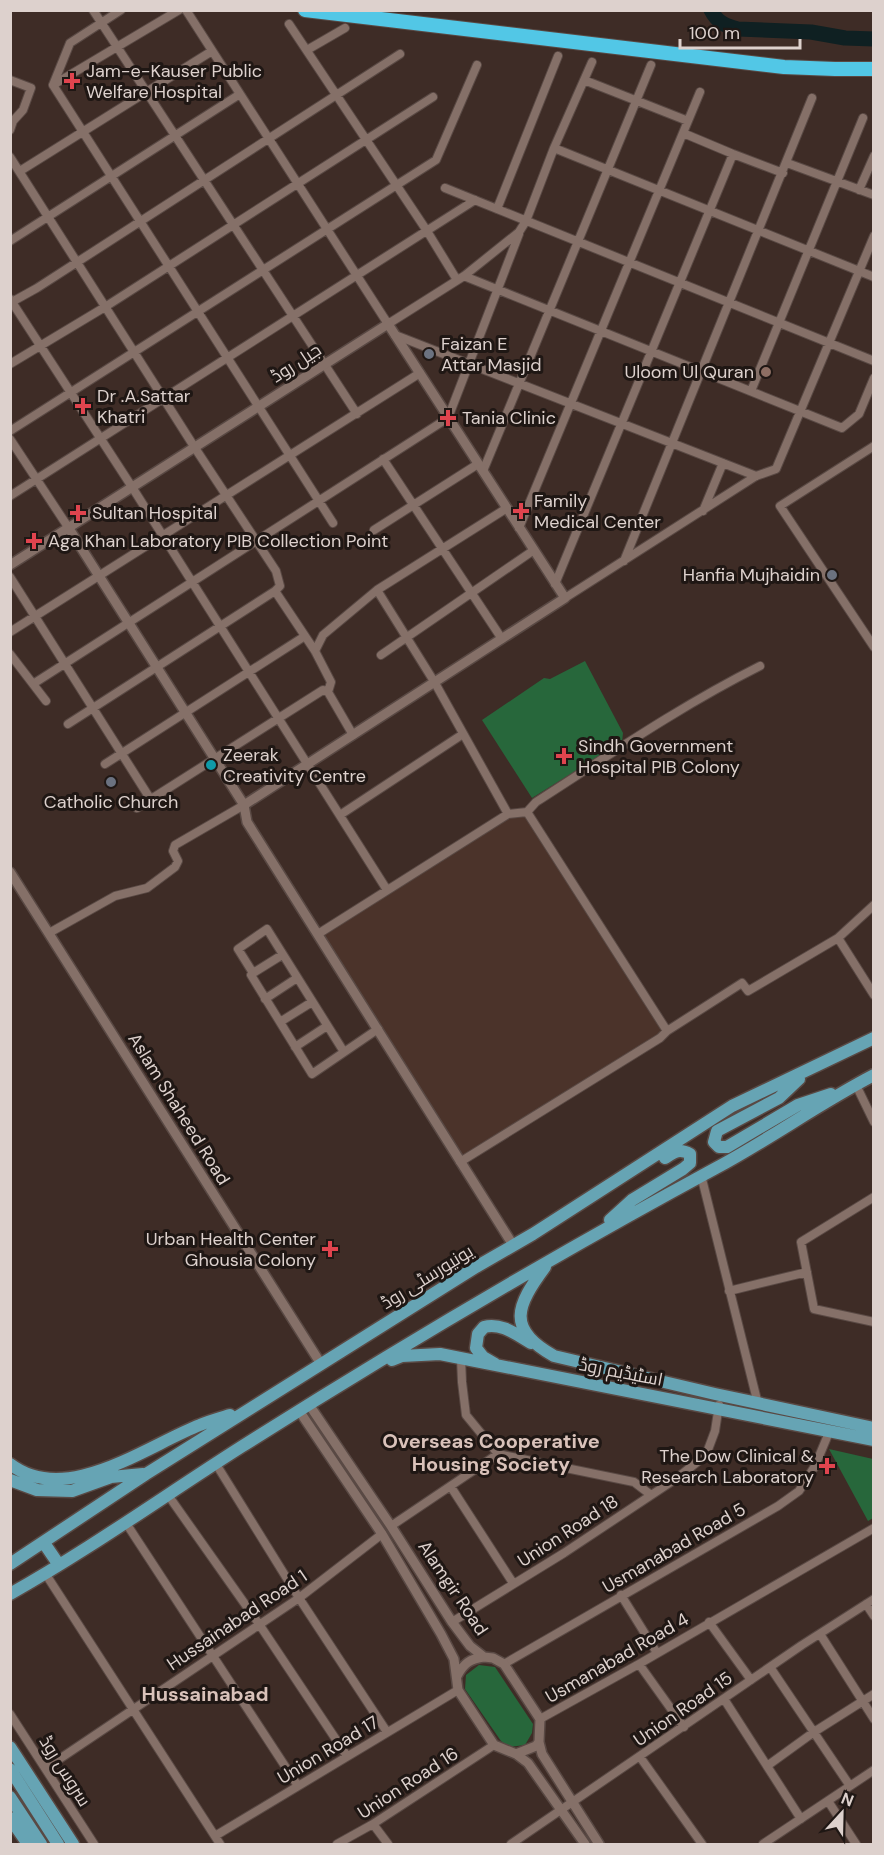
<svg xmlns="http://www.w3.org/2000/svg" width="884" height="1855" font-family="'DM Sans',Cairo,sans-serif">
  <style>
    .built { fill: #4b332a }
    .green { fill: #27673b }
    .lines { fill: none; stroke-linecap: round; stroke-linejoin: round }
    .river { stroke: #0f2022; stroke-width: 15 }
    .minor-casing { stroke: #594944; stroke-width: 10 }
    .tertiary-casing { stroke: #594944; stroke-width: 12 }
    .primary-casing { stroke: #594944; stroke-width: 15 }
    .motorway-casing { stroke: #594944; stroke-width: 16 }
    .minor { stroke: #857068; stroke-width: 8 }
    .tertiary { stroke: #857068; stroke-width: 9 }
    .primary { stroke: #66a4b4; stroke-width: 12 }
    .motorway { stroke: #52c7e6; stroke-width: 14 }
    .health-dot { fill: #e0444e; stroke: #1f1714; stroke-width: 2 }
    .worship-dot { fill: #6b7280; stroke: #1f1714; stroke-width: 2 }
    .education-dot { fill: #8d6e63; stroke: #1f1714; stroke-width: 2 }
    .culture-dot { fill: #0f9aa8; stroke: #1f1714; stroke-width: 2 }
    .labels { text-anchor: middle; dominant-baseline: central; stroke-width: 6; stroke-linejoin: round; paint-order: stroke }
    .poi-label { font-size: 18px; fill: #ddd1cd; stroke: #1f1714; text-anchor: start }
    .street-label { font-size: 18px; fill: #ddd1cd; stroke: #1f1714 }
    .neighbourhood-label { font-size: 20px; font-weight: bold; fill: #d9c2ba; stroke: #1f1714 }
  </style>
  <rect width="100%" height="100%" fill="#3e2c26"/>
  <path class="built" d="M527,812L667,1031L460,1162L318,934L508,814Z"/>
  <path class="green" d="M585,661L623,733L622,742L532,798L482,720L544,678L550,679Z
    M829,1449L873,1459V1518L868,1521Z
    M479,1665L495,1667L533,1724L532,1733L525,1745L509,1747L501,1741L465,1689L466,1675Z"/>
  <g class="lines">
    <path class="river" d="M711,10C717,22 725,26 738,29L811,32L845,38L874,39"/>
    <g class="minor-casing">
      <path id="minor" d="M93,10L357,414
        M186,10L388,324L464,276L519,232L526,221L554,148L592,62
        M289,24L427,231L457,280
        M307,50L345,28
        M10,80L31,88L23,110L13,121L10,130
        M584,80L688,121
        M53,85L333,523
        M53,85L179,10
        M53,85L70,43L121,10
        M683,133L733,154L783,173
        M554,148L874,277
        M10,157L195,448L276,571L280,586L275,591L315,651L331,682L328,692L353,735
        M787,163L874,195
        M20,171L212,51
        M445,188L874,361
        M859,190L874,156
        M497,209L558,56
        M10,241L240,94
        M464,276L842,428L859,414L874,378
        M10,299L132,487L387,890
        M10,303L37,288L400,54
        M395,335L756,476
        M10,364L105,307L433,97
        M751,391L863,118
        M10,431L436,160L477,65
        M10,439L68,527
        M874,446L780,506L874,647
        M383,459L502,639
        M483,471L651,65
        M10,496L475,200
        M703,511L723,463
        M519,528L700,92
        M374,530L478,464
        M624,561L812,98
        M10,577L151,800
        M555,584L733,154
        M377,590L435,683L508,814
        M565,598L756,476L776,469L874,236
        M10,632L420,373
        M315,651L323,635L377,590L507,508
        M10,654L46,701
        M381,655L534,550
        M760,666C682,705 609,755 536,802L527,812L667,1031L742,983L748,991L838,938L874,905
        M33,684L448,418L519,234
        M68,724L275,591
        M105,764L305,636
        M137,808L323,690L328,692
        M340,815L463,734
        M49,933L115,896L147,888L175,867L178,861L173,851L175,845L244,805
        M318,934L508,814L527,812
        M838,938L874,995
        M253,973L282,955
        M265,999L297,978
        M280,1022L312,1002
        M295,1047L327,1026
        M344,1052L267,929L238,949L253,973L251,975L312,1074L378,1029
        M856,1085L874,1122
        M460,1162L660,1038L667,1031
        M701,1175L758,1404
        M874,1197L801,1242L814,1309L874,1322
        M729,1291L807,1272
        M461,1359L462,1382L466,1415L498,1454
        M216,1464L299,1598L387,1732
        M451,1487L513,1583
        M168,1495L259,1624L347,1756
        M126,1523L298,1786
        M391,1526L498,1454L634,1482L651,1495
        M45,1573L220,1844
        M621,1595L657,1653
        M866,1604L874,1616
        M452,1622L564,1553L677,1478L706,1455L715,1431L719,1405
        M709,1622L751,1680
        M820,1634L874,1719
        M504,1664L778,1506L799,1491L815,1466L830,1430
        M639,1664L684,1727
        M770,1667L850,1786
        M724,1699L801,1819
        M10,1714L94,1844
        M540,1719L639,1664L874,1528
        M640,1757L702,1844
        M767,1766L814,1732L874,1694
        M46,1768L299,1598L382,1534
        M828,1801L856,1844
        M373,1824L388,1844
        M215,1836L458,1690
        M337,1844L373,1824L494,1745
        M511,1844L802,1645L874,1599
        M763,1844L874,1770"/>
    </g>
    <g class="tertiary-casing">
      <path id="tertiary" d="M68,527L244,805L247,822L513,1245
        M10,565L388,324L565,598L244,805
        M10,872L321,1364
        M310,1406L391,1526L452,1622L470,1646L484,1657L493,1658L504,1664L540,1719L539,1742L542,1754L599,1844
        M300,1412L382,1534L441,1634L454,1659L458,1690L494,1745L516,1754L528,1763L585,1844
        M457,1676C464,1663 470,1659 484,1657
        M516,1754L536,1746L539,1742"/>
    </g>
    <g class="primary-casing">
      <path id="primary" d="M799,1079L779,1098L717,1131L714,1142L719,1147H727L798,1105L831,1094
        M610,1220L632,1200L683,1169L690,1163V1154C679,1148 674,1152 665,1158
        M545,1267C517,1305 505,1329 554,1356L715,1394L874,1428
        M392,1360L402,1356L440,1354L874,1440
        M495,1364L483,1357L476,1348L478,1334L484,1327C501,1322 517,1335 531,1343
        M10,1464C66,1507 146,1446 200,1425C209,1421 220,1418 230,1415
        M10,1480L37,1490L72,1491L111,1477L143,1474
        M44,1543L59,1565
        M10,1564L146,1474L476,1267L533,1234L732,1106L874,1038
        M10,1594C90,1549 164,1496 241,1447C396,1349 555,1255 716,1168C770,1139 820,1103 874,1075
        M10,1747L73,1844
        M10,1769L58,1844
        M10,1797L41,1844
        M10,1818L28,1844"/>
    </g>
    <g class="motorway-casing">
      <path id="motorway" d="M305,10L784,67L835,69H874"/>
    </g>
    <use href="#minor" class="minor"/>
    <use href="#tertiary" class="tertiary"/>
    <use href="#primary" class="primary"/>
    <use href="#motorway" class="motorway"/>
  </g>
  <g class="health-dot">
    <path d="M69 72h6v6h6v6h-6v6h-6v-6h-6v-6h6z"/>
    <path d="M80 397h6v6h6v6h-6v6h-6v-6h-6v-6h6z"/>
    <path d="M445 409h6v6h6v6h-6v6h-6v-6h-6v-6h6z"/>
    <path d="M518 502h6v6h6v6h-6v6h-6v-6h-6v-6h6z"/>
    <path d="M75 504h6v6h6v6h-6v6h-6v-6h-6v-6h6z"/>
    <path d="M31 532h6v6h6v6h-6v6h-6v-6h-6v-6h6z"/>
    <path d="M561 747h6v6h6v6h-6v6h-6v-6h-6v-6h6z"/>
    <path d="M327 1240h6v6h6v6h-6v6h-6v-6h-6v-6h6z"/>
    <path d="M824 1457h6v6h6v6h-6v6h-6v-6h-6v-6h6z"/>
  </g>
  <g class="worship-dot">
    <circle cx="429" cy="354" r="6"/>
    <circle cx="832" cy="575" r="6"/>
    <circle cx="111" cy="782" r="6"/>
  </g>
  <circle class="education-dot" cx="766" cy="372" r="6"/>
  <circle class="culture-dot" cx="211" cy="765" r="6"/>
  <g class="labels">
    <g class="poi-label">
      <text x="86" y="71">Jam-e-Kauser Public<tspan x="86" dy="21">Welfare Hospital</tspan></text>
      <text x="441" y="344">Faizan E<tspan x="441" dy="21">Attar Masjid</tspan></text>
      <text x="754" y="372" text-anchor="end">Uloom Ul Quran</text>
      <text x="97" y="396">Dr .A.Sattar<tspan x="97" dy="21">Khatri</tspan></text>
      <text x="462" y="418">Tania Clinic</text>
      <text x="534" y="501">Family<tspan x="534" dy="21">Medical Center</tspan></text>
      <text x="92" y="513">Sultan Hospital</text>
      <text x="48" y="541">Aga Khan Laboratory PIB Collection Point</text>
      <text x="820" y="575" text-anchor="end">Hanfia Mujhaidin</text>
      <text x="578" y="746">Sindh Government<tspan x="578" dy="21">Hospital PIB Colony</tspan></text>
      <text x="223" y="755">Zeerak<tspan x="223" dy="21">Creativity Centre</tspan></text>
      <text x="111" y="802" text-anchor="middle">Catholic Church</text>
      <text x="316" y="1239" text-anchor="end">Urban Health Center<tspan x="316" dy="21">Ghousia Colony</tspan></text>
      <text x="814" y="1456" text-anchor="end">The Dow Clinical &amp;<tspan x="814" dy="21">Research Laboratory</tspan></text>
    </g>
    <g class="street-label">
      <text transform="translate(296 363) rotate(-33)">جیل روڈ</text>
      <text transform="translate(179 1109) rotate(58)">Aslam Shaheed Road</text>
      <text transform="translate(427 1277) rotate(-32)">یونیورسٹی روڈ</text>
      <text transform="translate(621 1372) rotate(11)">اسٹیڈیم روڈ</text>
      <text transform="translate(568 1531) rotate(-33)">Union Road 18</text>
      <text transform="translate(674 1548) rotate(-30)">Usmanabad Road 5</text>
      <text transform="translate(453 1588) rotate(56)">Alamgir Road</text>
      <text transform="translate(237 1620) rotate(-34)">Hussainabad Road 1</text>
      <text transform="translate(617 1658) rotate(-30)">Usmanabad Road 4</text>
      <text transform="translate(683 1709) rotate(-35)">Union Road 15</text>
      <text transform="translate(328 1750) rotate(-31)">Union Road 17</text>
      <text transform="translate(65 1771) rotate(58)">سروس روڈ</text>
      <text transform="translate(408 1783) rotate(-33)">Union Road 16</text>
    </g>
    <g class="neighbourhood-label">
      <text x="491" y="1441">Overseas Cooperative<tspan x="491" dy="23">Housing Society</tspan></text>
      <text x="205" y="1694">Hussainabad</text>
    </g>
  </g>
  <rect width="884" height="1855" fill="none" stroke="#ddd1cd" stroke-width="24"/>
  <g transform="translate(842 1813) rotate(22)" stroke="#1f1714" stroke-width="4.5" paint-order="stroke">
  <path d="M0-4.5L10 22L0 15L-10 22Z" fill="#ddd1cd"/>
  <text y="-9" font-size="16" font-weight="bold" text-anchor="middle" fill="#ddd1cd">N</text>
  </g>
  <path d="M680 39v9h120v-9" fill="none" stroke="#ddd1cd" stroke-width="3"/>
  <text x="689" y="39" font-size="18" fill="#ddd1cd" stroke="#1f1714" stroke-width="4.5" paint-order="stroke">100 m</text>
</svg>
